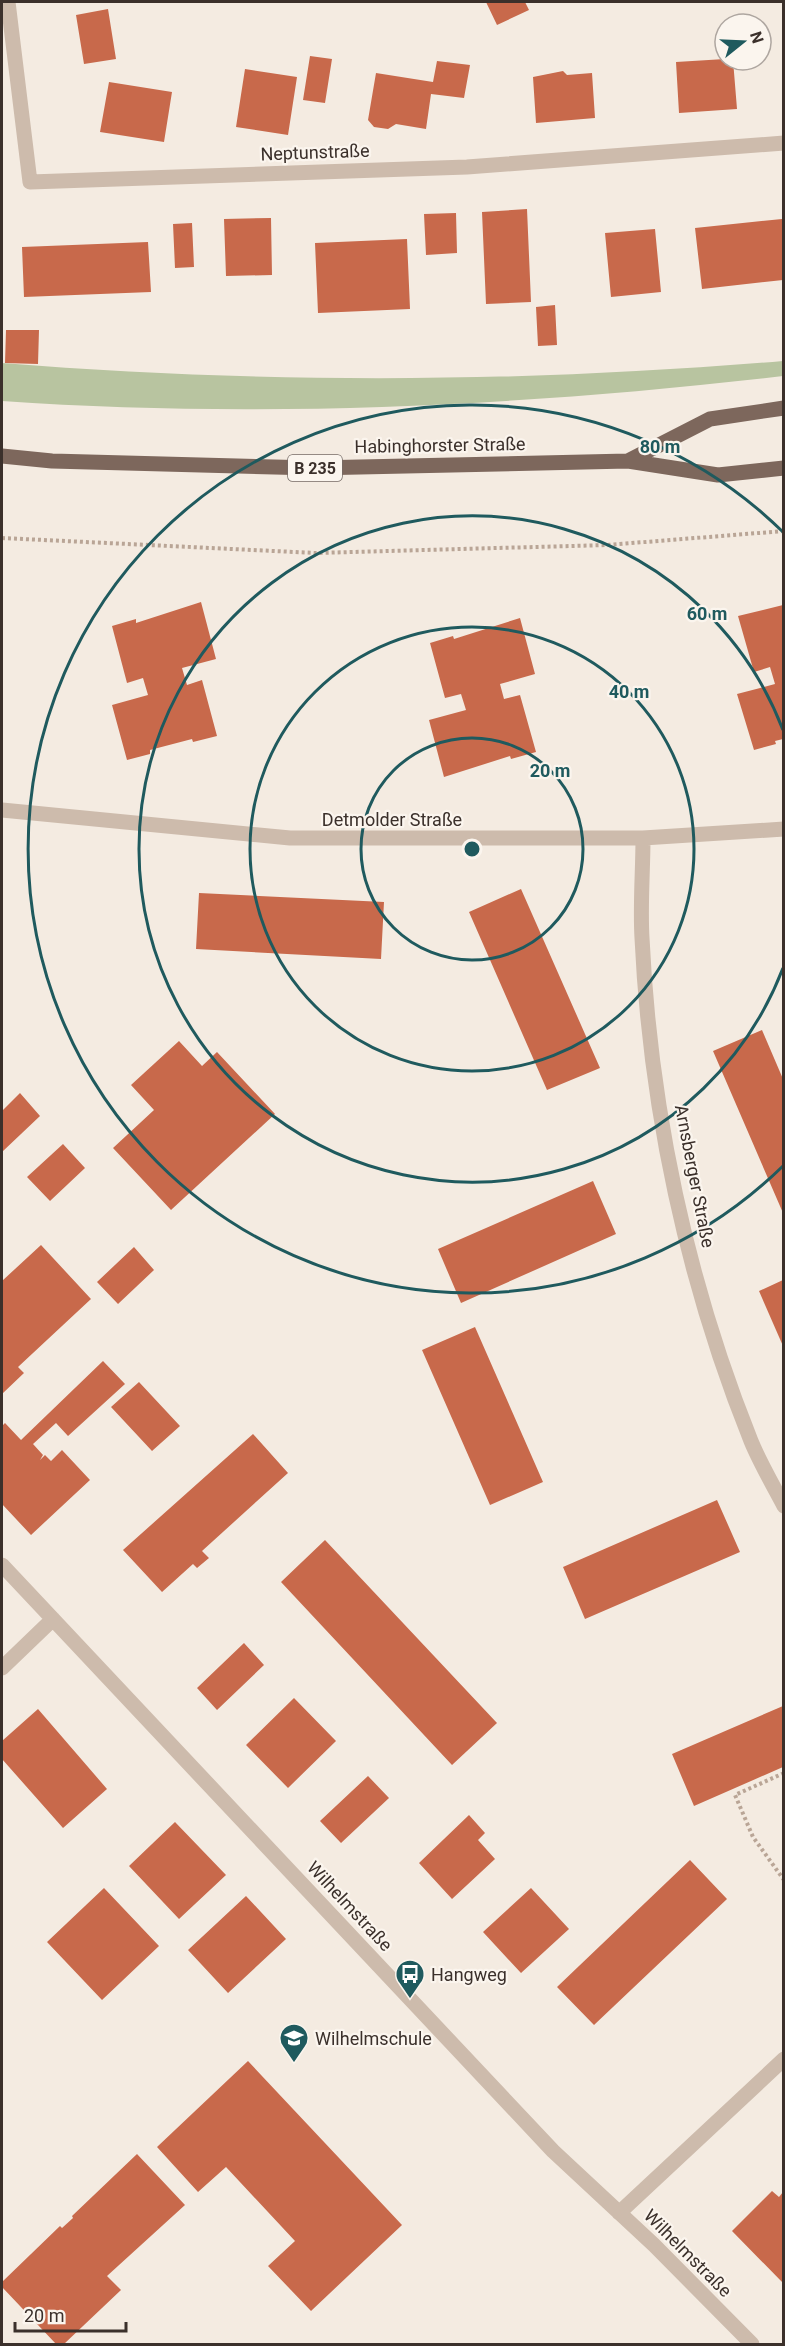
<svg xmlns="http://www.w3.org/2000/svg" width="785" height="2346" font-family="Roboto,sans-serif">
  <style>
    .green { fill: #b8c4a0 }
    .building { fill: #c8694b }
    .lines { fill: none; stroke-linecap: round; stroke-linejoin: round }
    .path { stroke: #b9a596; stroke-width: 4; stroke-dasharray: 3 3; stroke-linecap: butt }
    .minor { stroke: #cdbbac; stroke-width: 15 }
    .primary { stroke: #7d675c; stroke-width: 15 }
    .ring { fill: none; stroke: #1f5a5e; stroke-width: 3 }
    .labels { text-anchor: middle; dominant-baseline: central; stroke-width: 4.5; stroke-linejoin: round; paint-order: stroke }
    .shield { fill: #fbf5ee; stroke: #756b66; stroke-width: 1.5 }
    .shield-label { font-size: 16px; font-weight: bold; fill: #3b302b }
    .street-label { font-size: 18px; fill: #3b302b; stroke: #fbf5ee }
    .poi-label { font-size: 18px; fill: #3b302b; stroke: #fbf5ee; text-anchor: start }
    .centre { fill: #1f5a5e; stroke: #fbf5ee; stroke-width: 3 }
    .ring-label { font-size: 18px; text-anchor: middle; font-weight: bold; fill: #1f5a5e; stroke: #fbf5ee; stroke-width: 4.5; stroke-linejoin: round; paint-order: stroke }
  </style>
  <rect width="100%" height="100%" fill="#f4ebe1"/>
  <path class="green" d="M783,361V376C525,406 261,419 2,401V363C262,384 523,383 783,361Z"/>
  <path class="building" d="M486,2H525L529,10L497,25Z
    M108,9L116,59L84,64L76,15Z
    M310,56L332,59L325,103L303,100Z
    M725,59L733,60L737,109L679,113L676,62Z
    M437,61L470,65L464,98L431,94L426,129L396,124L388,129L374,127L368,120L376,73L433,82Z
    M245,69L297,77L288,135L236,127Z
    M563,71L567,75L592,73L595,118L536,123L533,77Z
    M109,82L172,92L164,142L100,132Z
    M527,209L531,302L486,304L482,212Z
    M456,213L457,253L426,255L424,214Z
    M271,218L272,275L226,276L224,219Z
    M782,219L783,280L702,289L695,228Z
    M192,223L194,267L175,268L173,224Z
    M655,229L661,292L611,297L605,233Z
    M407,239L410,309L318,313L315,243Z
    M148,242L151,292L24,297L22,247Z
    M555,305L557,345L538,346L536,307Z
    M6,330H39L38,364L5,363Z
    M201,602L216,659L182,668L187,685L202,680L217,736L193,742L192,739L150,750V754L127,760L112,705L148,695L143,678L127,683L112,626L136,619V623Z
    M783,605V739L775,741L776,744L754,750L737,694L775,684L770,667L754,672L738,616Z
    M520,618L535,674L500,684L504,699L520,695L536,752L511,759L510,756L444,777L429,720L466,710L461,694L445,698L430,643L453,636L454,639Z
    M521,889L600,1068L547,1090L469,912Z
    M199,893L384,902L381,959L196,949Z
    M762,1030L783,1079V1213L713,1051Z
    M179,1041L202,1066L217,1052L275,1114L171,1210L113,1148L154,1110L131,1085Z
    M20,1093L40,1116L2,1152V1111Z
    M63,1144L85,1168L50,1201L27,1177Z
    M593,1181L616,1234L461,1303L438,1249Z
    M41,1245L91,1299L18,1367L24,1373L2,1394V1281Z
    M134,1247L154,1270L118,1304L97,1282Z
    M783,1280V1346L759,1291Z
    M475,1327L543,1482L490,1505L422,1350Z
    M103,1361L125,1384L68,1436L56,1423L33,1444L43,1455L40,1460L45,1455L51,1461L62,1450L90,1480L31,1535L2,1504V1426L5,1423L21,1440Z
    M139,1382L180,1426L152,1451L111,1407Z
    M253,1434L288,1473L202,1551L209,1558L197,1568L193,1564L162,1592L123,1550Z
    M717,1500L740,1552L585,1619L563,1567Z
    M325,1540L497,1723L452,1765L281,1582Z
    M244,1643L264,1665L217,1710L197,1688Z
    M294,1698L336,1741L288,1788L246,1745Z
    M783,1706V1767L694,1806L672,1754Z
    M38,1709L107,1789L63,1828L2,1759V1741Z
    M368,1776L389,1798L341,1843L320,1821Z
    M469,1815L485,1833L478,1840L495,1859L452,1899L419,1863Z
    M175,1822L226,1875L179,1919L129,1866Z
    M690,1860L727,1899L594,2025L557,1987Z
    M104,1888L159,1946L102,2000L47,1942Z
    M531,1888L569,1929L521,1973L483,1932Z
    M246,1896L286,1939L228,1993L188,1950Z
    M248,2061L402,2225L311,2311L268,2266L295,2241L226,2167L198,2192L157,2147Z
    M137,2154L185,2205L107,2276L121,2290L64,2344H56L2,2287V2282L60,2226L62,2228L73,2218L72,2216Z
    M772,2191L779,2197L783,2192V2283L732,2231Z"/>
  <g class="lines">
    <path class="path" d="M2,538L316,553L607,545L784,531
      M784,1773L735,1795L753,1837L784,1880"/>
    <path class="minor" d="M8,2L30,182L467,167L784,143
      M2,810L290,838H643L784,829
      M643,838C643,871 640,905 642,938C650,1109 687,1282 751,1441C760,1463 773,1485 784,1506
      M2,1565L553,2151L654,2245L752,2344
      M2,1668L53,1619
      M619,2213L784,2059"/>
    <path class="primary" d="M2,456L52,461L314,468L628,461L718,475L784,468
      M628,461L710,419L784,408"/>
  </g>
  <g class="ring">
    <circle cx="472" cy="849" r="111"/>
    <circle cx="472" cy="849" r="222"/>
    <path d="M783 968A333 333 0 1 1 783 730"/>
    <path d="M783 1166A444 444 0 1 1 783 532"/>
  </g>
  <defs>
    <g id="bus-pin" transform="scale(1.5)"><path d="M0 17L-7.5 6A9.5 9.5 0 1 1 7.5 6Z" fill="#1f5a5e" stroke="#fbf5ee"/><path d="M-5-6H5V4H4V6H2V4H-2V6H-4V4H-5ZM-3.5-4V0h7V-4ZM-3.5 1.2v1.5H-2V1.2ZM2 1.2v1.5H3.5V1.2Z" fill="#fff"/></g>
    <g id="school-pin" transform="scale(1.5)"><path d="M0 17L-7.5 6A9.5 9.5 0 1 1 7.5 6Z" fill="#1f5a5e" stroke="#fbf5ee"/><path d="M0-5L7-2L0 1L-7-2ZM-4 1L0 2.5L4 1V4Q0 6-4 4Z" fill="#fff"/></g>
  </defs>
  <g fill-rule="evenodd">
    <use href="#bus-pin" x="410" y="1974"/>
    <use href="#school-pin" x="294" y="2038"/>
  </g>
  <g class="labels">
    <rect class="shield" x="288" y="455" width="54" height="26" rx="4.5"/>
    <g class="shield-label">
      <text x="315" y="468">B 235</text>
    </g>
    <g class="street-label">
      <text transform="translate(315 152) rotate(-2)">Neptunstraße</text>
      <text transform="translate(440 445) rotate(-1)">Habinghorster Straße</text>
      <text x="392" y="819">Detmolder Straße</text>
      <text transform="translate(695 1176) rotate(79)">Arnsberger Straße</text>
      <text transform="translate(350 1906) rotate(47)">Wilhelmstraße</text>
      <text transform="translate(688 2253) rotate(45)">Wilhelmstraße</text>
    </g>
    <g class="poi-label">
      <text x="431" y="1974">Hangweg</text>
      <text x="315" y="2038">Wilhelmschule</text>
    </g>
  </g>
  <circle cx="472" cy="849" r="9" class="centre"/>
  <g class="ring-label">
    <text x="660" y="453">80 m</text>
    <text x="707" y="620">60 m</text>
    <text x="629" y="698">40 m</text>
    <text x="550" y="777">20 m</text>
  </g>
  <rect width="785" height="2346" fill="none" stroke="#3b302b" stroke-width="6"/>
  <g transform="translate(743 42) rotate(72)"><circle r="28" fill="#fbf5ee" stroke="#aea6a0" stroke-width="1.5"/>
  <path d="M0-4.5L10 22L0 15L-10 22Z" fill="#1f5a5e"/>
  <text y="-9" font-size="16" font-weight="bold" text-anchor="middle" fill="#3b302b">N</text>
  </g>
  <path d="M15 2322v9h111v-9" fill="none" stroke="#3b302b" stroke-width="3"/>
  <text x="24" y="2322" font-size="18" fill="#3b302b" stroke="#fbf5ee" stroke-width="4.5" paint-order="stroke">20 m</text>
</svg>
